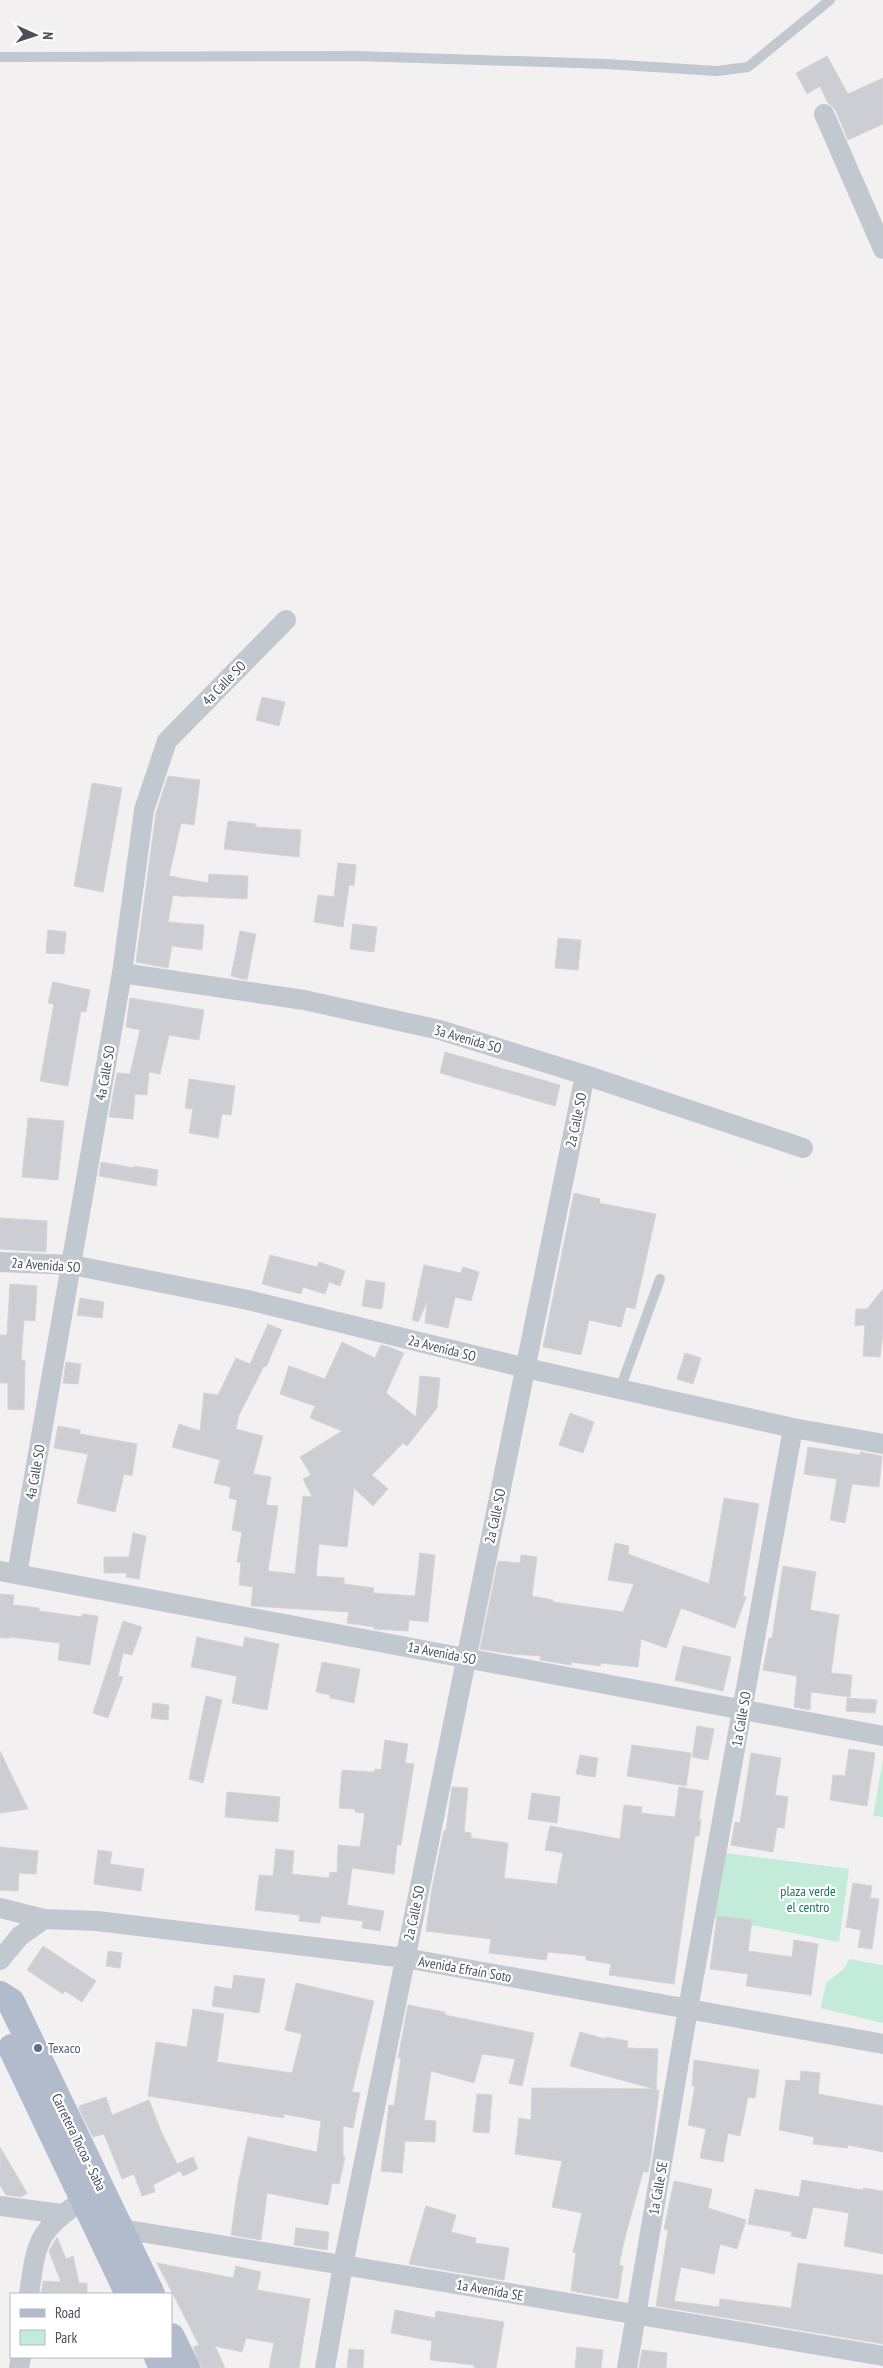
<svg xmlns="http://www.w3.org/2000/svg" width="883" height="2368" font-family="'PT Sans Narrow',sans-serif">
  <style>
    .green { fill: #c3ebd9 }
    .building { fill: #cdced4; stroke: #d4d5da }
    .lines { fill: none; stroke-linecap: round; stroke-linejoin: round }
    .service { stroke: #c2c8d0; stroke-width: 10 }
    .minor { stroke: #c2c8d0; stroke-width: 20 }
    .primary { stroke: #b2bbcc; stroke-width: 28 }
    .service-dot { fill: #5c6f8a; stroke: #fff; stroke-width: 2 }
    .labels { text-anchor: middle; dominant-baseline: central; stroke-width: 4.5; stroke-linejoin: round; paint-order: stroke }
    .street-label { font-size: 14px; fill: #49505b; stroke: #fff }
    .park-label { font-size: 14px; fill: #217659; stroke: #fff }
    .service-label { font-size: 14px; fill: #4e5e75; stroke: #fff; text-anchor: start }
  </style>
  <rect width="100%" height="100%" fill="#f2f0f0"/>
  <path class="green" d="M883,1760V1817L873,1816Z
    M724,1853L849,1869L839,1942L710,1917Z
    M849,1959L883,1965V2023L821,2008L826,1983L844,1969Z"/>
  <path class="building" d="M827,56L848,94L883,78V124L848,140L835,109L828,103L820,86L807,94L796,73Z
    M262,697L285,702L279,726L256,720Z
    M168,776L200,780L194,825L181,823L169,876L208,883L209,874L248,876L247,899L187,896L186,897L173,895L168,922L204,925L202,950L172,946L168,968L136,962L156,813Z
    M92,783L122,788L103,892L74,886Z
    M228,821L256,824V827L301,830L299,857L224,849Z
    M338,863L356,865L354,886L349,885L343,927L314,922L318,895L334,897Z
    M353,924L377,927L374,952L350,949Z
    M48,930L66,932L64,954L46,953Z
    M240,931L256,934L247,980L231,976Z
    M558,938L581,940L578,970L555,968Z
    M53,982L90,990L86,1012L81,1011L68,1086L40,1081L54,1004L48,1003Z
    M130,998L204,1010L199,1040L169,1035L160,1074L149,1072L147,1095L135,1094L133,1119L109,1117L117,1073L130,1074L140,1030L126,1027Z
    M445,1052L560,1085L555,1106L440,1073Z
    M189,1079L235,1086L231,1115L222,1114L218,1138L189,1133L193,1109L185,1108Z
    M28,1118L64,1121L58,1180L22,1177Z
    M101,1162L134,1168V1166L158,1170L156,1186L99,1176Z
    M574,1193L600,1199L599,1203L656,1214L635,1309L626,1307L621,1327L589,1320L581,1355L543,1347Z
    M0,1218L47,1221L46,1252L0,1249Z
    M270,1255L317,1267L319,1262L345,1271L340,1286L329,1282L325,1294L303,1287L301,1294L262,1284Z
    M424,1265L461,1273L463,1267L479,1272L471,1301L455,1297L448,1328L425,1323L427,1302L418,1322L412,1320Z
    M366,1280L385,1283L382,1309L362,1306Z
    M10,1284L37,1286L35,1321L24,1320L21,1360L25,1361L24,1410L8,1409V1383H0V1335H7Z
    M883,1289V1332L880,1357L863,1356L865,1325L855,1326L856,1309H867Z
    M80,1298L104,1302L102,1318L77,1315Z
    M268,1324L282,1330L266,1367L264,1366L239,1415L236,1429L263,1436L253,1474L271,1477L266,1505L278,1506L268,1571L295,1574L303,1496L312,1497L303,1479L311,1475L300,1457L342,1431L310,1418L315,1406L280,1394L289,1366L325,1379L342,1342L375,1358L381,1345L389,1347L404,1353L386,1393L416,1417L420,1376L440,1378L437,1408L407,1446L403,1443L372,1475L388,1489L373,1506L354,1488L347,1547L319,1544L316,1576L344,1578V1584L374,1588L373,1593L415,1596L420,1553L435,1555L428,1622L409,1620L408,1631L374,1629V1627L347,1623L349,1612L251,1606L253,1587L239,1585L241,1562H237L242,1532L232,1530L237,1500L229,1498L231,1487L214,1483L220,1460L172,1447L179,1424L200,1431L204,1393L218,1395L236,1358L250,1364Z
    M685,1353L701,1358L693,1384L677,1379Z
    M66,1362L81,1364L78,1384L63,1383Z
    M570,1413L594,1422L583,1453L559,1445Z
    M58,1426L80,1430V1434L137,1444L132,1476L124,1474L115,1512L77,1503L88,1454L54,1448Z
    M808,1447L860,1455V1452L882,1456L879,1487L852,1484L845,1523L830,1520L837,1479L804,1474Z
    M724,1498L759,1504L743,1596L746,1597L735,1628L681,1608L666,1648L641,1639L638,1667L601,1663L600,1666L571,1662V1665L540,1660L541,1656L511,1654L480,1649L498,1561L520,1563L521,1555L537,1557L532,1596L553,1600V1602L623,1612L634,1584L608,1580L615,1543L629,1546L628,1554L709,1584Z
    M133,1533L146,1536L139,1579L126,1577L127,1573H104V1557H129Z
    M783,1566L816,1572L810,1610L839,1615L831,1673L852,1675L850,1697L811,1692L810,1710L794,1707L797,1676L763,1670L769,1638H772Z
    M0,1594L14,1595L13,1605L39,1608V1611L82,1617V1614L98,1616L90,1665L58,1660L60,1643L11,1637V1634L10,1638H0Z
    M123,1621L142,1627L132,1655L123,1653L118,1676L123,1677L108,1718L93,1713Z
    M197,1637L243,1647L245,1637L279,1644L267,1710L232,1703L237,1676L191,1667Z
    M683,1646L731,1657L723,1691L675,1680Z
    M322,1662L360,1669L354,1703L330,1698V1695L316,1692Z
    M206,1696L222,1700L203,1783L189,1779Z
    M847,1698L877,1700L875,1713L846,1711Z
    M153,1703L169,1705L168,1720L151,1718Z
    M697,1726L714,1729L708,1760L692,1757Z
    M385,1740L408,1744L405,1763L414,1764L401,1845H397L394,1874L352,1868L347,1905L384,1911L380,1931L362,1928L363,1921L321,1916L320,1923L299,1921L300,1915L255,1910L259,1875L273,1876L276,1849L294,1851L292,1874L329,1878L330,1872L337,1873L338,1845L360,1847L365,1813L355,1812V1809L339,1808L342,1770L374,1772L375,1769L381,1770Z
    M632,1745L691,1753L686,1786L627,1776Z
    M849,1749L875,1753L867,1806L830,1800L833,1775L845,1776Z
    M0,1751L28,1809L0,1813Z
    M751,1753L781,1758L775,1795L788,1797L784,1828L777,1827L773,1852L731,1845L735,1822L740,1823Z
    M580,1755L598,1758L595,1777L576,1774Z
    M452,1787L468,1788L464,1832L471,1833V1838L508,1843L504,1878L557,1884L563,1853L545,1850L550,1826L620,1839L624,1805L642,1807L641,1813L675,1817L679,1787L703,1791L699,1820H701L699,1836H695L674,1984L609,1975L611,1964L586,1960V1956L548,1952L546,1960L489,1953L491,1939L426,1931L432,1888L444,1830H446Z
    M227,1792L280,1797L278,1822L225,1817Z
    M532,1793L560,1797L557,1823L528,1819Z
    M0,1847L38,1851L36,1874L19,1873L18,1891L0,1890Z
    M98,1850L112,1852L110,1864L144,1869L141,1891L94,1884Z
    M853,1883L872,1886L870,1898L879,1899L872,1949L858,1947L861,1930L846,1927Z
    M717,1916L752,1920L748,1951L792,1957L794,1940L818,1944L811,1995L746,1986L748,1974L710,1969Z
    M43,1946L96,1981L82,2002L65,1991L63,1994L27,1970Z
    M108,1951L122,1953L120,1968L106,1966Z
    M234,1975L265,1979L259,2013L212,2006L215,1986L232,1989Z
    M296,1983L374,2001L352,2092L360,2093L353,2128L343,2126V2156L345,2157L339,2184L332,2183L328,2205L267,2193L261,2240L231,2235L238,2184L248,2137L317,2152L321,2121L284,2114V2118L148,2096L156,2042L187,2047L193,2009L224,2014L217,2062L292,2073L302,2034L285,2030Z
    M408,2005L445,2012V2015L534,2033L522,2086L509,2083L515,2059L482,2054L474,2083L431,2071L424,2120L436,2121L435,2142L405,2141L402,2173L381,2171L389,2105L394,2106L401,2058H398Z
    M580,2032L605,2039V2037L628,2041L627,2048L658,2049L656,2090H659L651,2156L648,2172H643L625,2237L619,2265L623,2266L618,2299L571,2291L576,2253L573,2252L582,2213L552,2207L562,2161L515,2154L519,2118L531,2120L532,2088L654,2089L570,2066Z
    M694,2060L759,2070L755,2098L748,2097L740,2136L728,2133L723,2162L700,2158L706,2129L688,2125L695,2086H692Z
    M801,2071L820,2073L818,2094L883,2106V2152L848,2145L847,2148L813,2144L814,2137L779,2130L786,2080L800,2081Z
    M477,2094L492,2095L489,2133L473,2132Z
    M106,2097L112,2115L149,2100L161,2131L177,2164L193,2157L198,2169L183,2176L180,2171L153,2185L155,2192L142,2196L134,2174L122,2179L104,2134L93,2137L79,2109V2106Z
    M0,2147L27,2193L21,2197L6,2195L0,2185Z
    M802,2180L863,2190V2188L883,2191V2254L844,2246L849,2213L813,2207L806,2239L791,2236L792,2232L748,2224L755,2189L799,2197Z
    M674,2181L712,2189L708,2208L746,2220L737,2249L720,2244L714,2274L681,2267L674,2301L719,2307L720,2299L791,2308L798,2263L883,2275V2344L656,2306L668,2230L664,2229Z
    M426,2206L456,2215L451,2232L476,2238L475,2243L509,2248L504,2280L409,2264Z
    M296,2228L329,2232L327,2250L294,2245Z
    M57,2237L66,2259L73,2256L79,2283H87V2294H41L43,2281L61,2282L49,2251Z
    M157,2263L233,2278L236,2266L261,2272L257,2290L310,2299L299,2368H269L274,2343L246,2338L242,2352L215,2346L225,2368H201L193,2347L199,2345Z
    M395,2310L435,2318L436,2311L504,2322L496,2368H474V2365L430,2360L432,2341L391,2333Z
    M577,2347L603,2350L601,2368H575Z
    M349,2349L364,2350L363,2368H347Z
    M642,2350L667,2353L666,2368H639Z"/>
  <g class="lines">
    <path class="service" d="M0,57L357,56L606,64L717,71L748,67L830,0
      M620,1389L660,1279"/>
    <path class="minor" d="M824,114L883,249
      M122,973L304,1000L440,1030L585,1075L803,1148
      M0,1262L72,1265L248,1300L526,1368L793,1428L883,1444
      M0,1571L883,1736
      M17,1574L122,973L144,810L167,741L286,620
      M0,1908L44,1919L97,1921L405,1958L883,2044
      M0,1960L20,1936L44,1919
      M0,2206L62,2214
      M109,2227L343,2265L883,2356
      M29,2294C37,2239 37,2232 84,2199
      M19,2368L21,2357
      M325,2368L343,2265L585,1075
      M627,2368L688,2009L793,1428"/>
    <path class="primary" d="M0,1995L11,2002L151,2294
      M12,2048L129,2294
      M171,2337L186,2368
      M158,2357L163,2368"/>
  </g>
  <circle class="service-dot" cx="38" cy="2048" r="5"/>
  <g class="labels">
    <g class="street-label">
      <text transform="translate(224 683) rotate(-46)">4a Calle SO</text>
      <text transform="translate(468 1039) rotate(16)">3a Avenida SO</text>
      <text transform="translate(105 1073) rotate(-80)">4a Calle SO</text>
      <text transform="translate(576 1120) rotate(-78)">2a Calle SO</text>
      <text transform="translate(46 1265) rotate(4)">2a Avenida SO</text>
      <text transform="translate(442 1348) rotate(14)">2a Avenida SO</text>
      <text transform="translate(35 1472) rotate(-80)">4a Calle SO</text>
      <text transform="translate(495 1516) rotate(-78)">2a Calle SO</text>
      <text transform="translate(442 1653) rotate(11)">1a Avenida SO</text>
      <text transform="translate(741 1719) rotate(-80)">1a Calle SO</text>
      <text transform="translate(414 1913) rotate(-78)">2a Calle SO</text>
      <text transform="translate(465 1969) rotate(10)">Avenida Efraín Soto</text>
      <text transform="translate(79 2142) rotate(64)">Carretera Tocoa - Saba</text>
      <text transform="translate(658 2188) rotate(-80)">1a Calle SE</text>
      <text transform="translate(490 2290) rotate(10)">1a Avenida SE</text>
    </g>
    <g class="park-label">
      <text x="808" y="1891">plaza verde<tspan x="808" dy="16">el centro</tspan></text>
    </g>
    <g class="service-label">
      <text x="48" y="2048">Texaco</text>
    </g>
  </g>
  <rect x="10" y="2293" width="162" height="65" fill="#ffffff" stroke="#b6b9bd"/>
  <rect x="20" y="2309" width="25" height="8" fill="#b2bbcc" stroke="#b6b9bd"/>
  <text x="55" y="2318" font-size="15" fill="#49505b">Road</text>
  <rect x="20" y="2330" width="25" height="15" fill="#c3ebd9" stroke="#b6b9bd"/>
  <text x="55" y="2343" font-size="15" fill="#49505b">Park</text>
  <g transform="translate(35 35) rotate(93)" stroke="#ffffff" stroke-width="4" paint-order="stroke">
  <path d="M0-4L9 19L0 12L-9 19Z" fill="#49505b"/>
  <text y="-8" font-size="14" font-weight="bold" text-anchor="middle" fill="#49505b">N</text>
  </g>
</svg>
